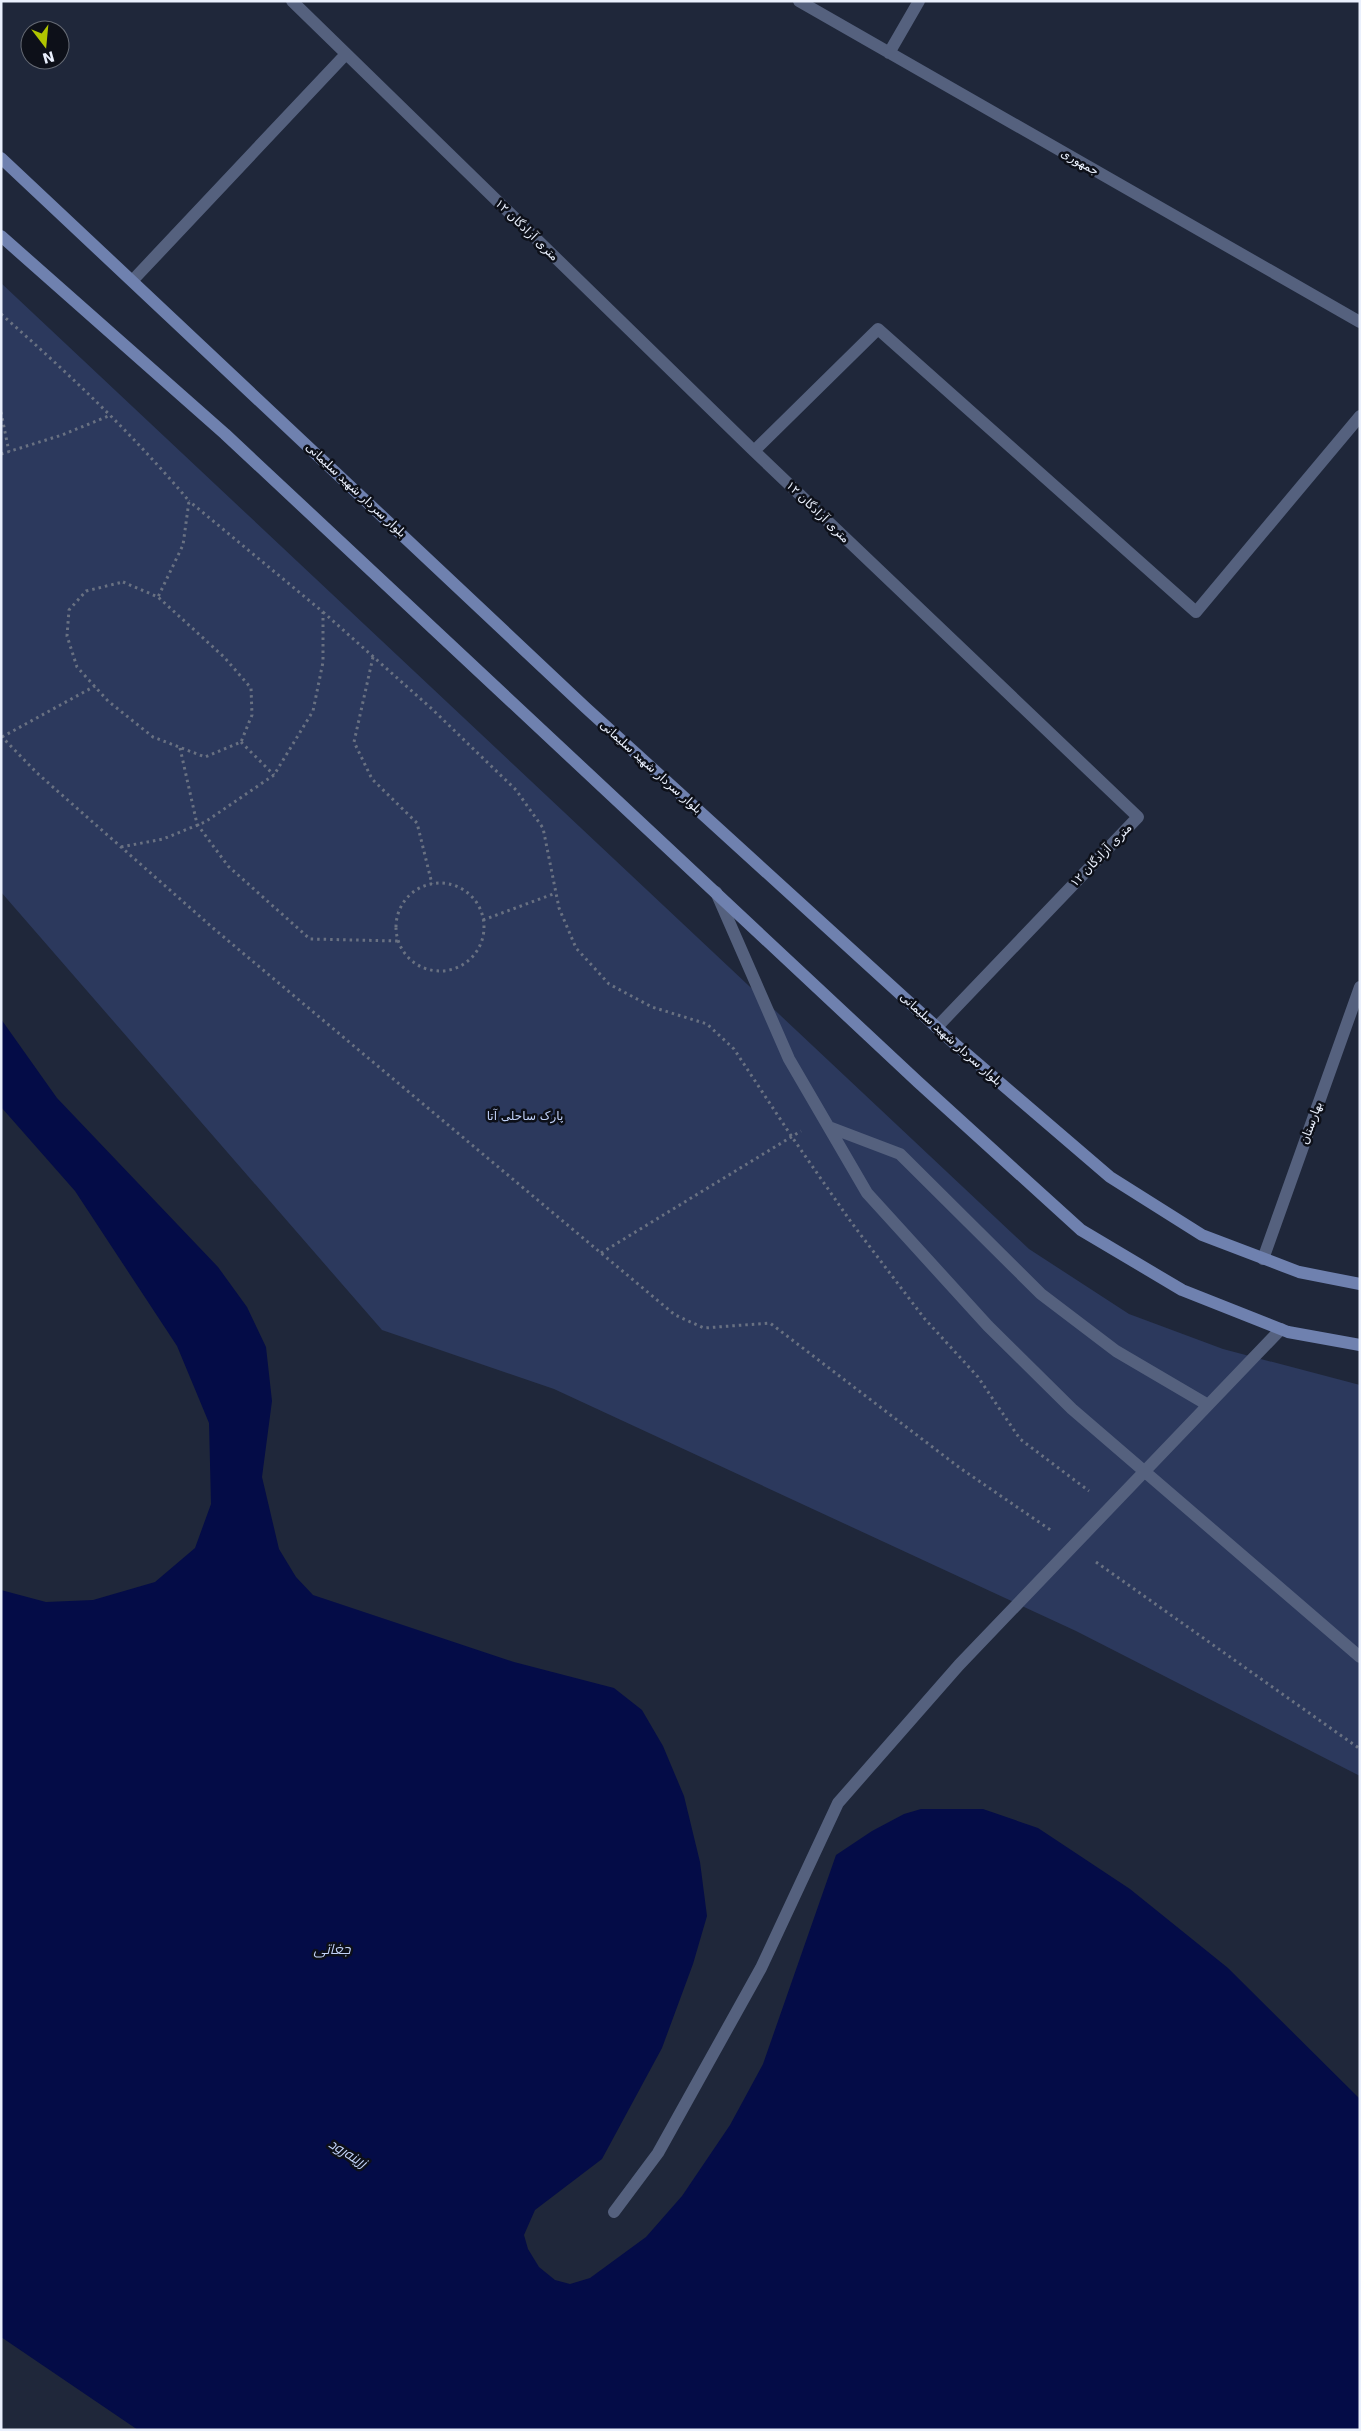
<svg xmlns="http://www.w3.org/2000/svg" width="1361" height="2431" font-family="'DejaVu Sans',Cairo,sans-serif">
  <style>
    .green { fill: #2c395d }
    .water { fill: #040c47 }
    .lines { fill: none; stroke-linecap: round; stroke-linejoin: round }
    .path { stroke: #697182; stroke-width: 3; stroke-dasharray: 2.5 4; stroke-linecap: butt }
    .service { stroke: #55617e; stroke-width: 12 }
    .minor { stroke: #55617e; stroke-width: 12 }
    .secondary { stroke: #6f81af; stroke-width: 12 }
    .labels { text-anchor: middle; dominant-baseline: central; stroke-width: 5; stroke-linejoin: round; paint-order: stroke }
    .street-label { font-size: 12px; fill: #eaf0fd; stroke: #0d1019 }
    .park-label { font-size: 12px; fill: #c1d1f7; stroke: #0d1019 }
    .water-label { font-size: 14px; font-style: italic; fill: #c3d3f8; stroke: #0d1019 }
  </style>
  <rect width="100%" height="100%" fill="#1f273a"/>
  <path class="green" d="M1,283L1029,1249L1129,1314L1223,1349L1360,1385V1776L1076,1631L554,1389L382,1330L1,892Z"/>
  <path class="water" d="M1,1019L57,1098L218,1267L247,1307L266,1347L272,1401L262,1477L279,1549L296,1577L313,1595L514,1662L614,1688L642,1710L663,1746L684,1796L700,1862L707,1916L693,1964L662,2048L602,2159L535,2210L524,2235L528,2249L539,2267L555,2280L570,2284L590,2278L646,2237L682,2196L730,2125L763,2064L836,1855L872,1831L904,1814L921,1809H983L1038,1828L1130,1889L1228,1968L1360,2099V2430H138L1,2337V1590L46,1602L93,1600L155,1582L195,1548L211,1504L209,1423L177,1346L75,1191L1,1107Z"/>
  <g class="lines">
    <path class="path" d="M1,314C68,373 132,433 189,501L183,545L158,597
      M1,412L9,452
      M1,454L62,435L111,415
      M123,582L158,597L224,657L251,688L252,715L241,742L205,757L153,737L108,701L77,667L67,636L69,610L86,591Z
      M323,612L432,709L516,790L543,828L559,908L576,948L609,984L652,1007L707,1024L734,1049L792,1137L851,1222L924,1318L978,1377L1020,1439L1089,1491
      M373,657L354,742L372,779L417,823L432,884
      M1,736L37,773L213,928L675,1315L704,1328L770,1323L960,1468L1052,1531
      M2,737L95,686
      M241,742L274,775
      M180,748L197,824L228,866L310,939L398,941
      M121,847L163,839L205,822L274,775L313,711L323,662V612L189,501
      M396 927a44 44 0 1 1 88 0a44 44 0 1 1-88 0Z
      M483,920L556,893
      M601,1253L801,1131
      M1096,1562L1360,1749"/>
    <path class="service" d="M716,892L789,1059L867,1193L988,1326L1072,1409L1360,1657
      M829,1127L900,1154L1041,1294L1116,1351L1208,1405
      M614,2212L658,2153L761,1968L838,1803L959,1665L1281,1329"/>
    <path class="minor" d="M292,1L754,451L1138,817L937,1027
      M799,1L1360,322
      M889,53L919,1
      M133,280L346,54
      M754,451L878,329L1196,612L1360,416
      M1263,1259L1360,987"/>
    <path class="secondary" d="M1,158L586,708L955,1044L1110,1177L1202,1235L1299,1272L1360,1284
      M1,236L225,434L918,1082L1081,1230L1182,1290L1288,1332L1360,1345"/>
  </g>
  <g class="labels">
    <g class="street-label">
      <text transform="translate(1080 162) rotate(30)">جمهوری</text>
      <text transform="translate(527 230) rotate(44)">۱۲ متری آزادگان</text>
      <text transform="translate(356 490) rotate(43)">بلوار سردار شهید سلیمانی</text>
      <text transform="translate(818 512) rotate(44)">۱۲ متری آزادگان</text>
      <text transform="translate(651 767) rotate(42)">بلوار سردار شهید سلیمانی</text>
      <text transform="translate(1101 855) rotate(-46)">۱۲ متری آزادگان</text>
      <text transform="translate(951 1039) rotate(42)">بلوار سردار شهید سلیمانی</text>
      <text transform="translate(1311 1123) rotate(-70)">بهارستان</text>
    </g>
    <g class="park-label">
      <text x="525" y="1116">پارک ساحلی آتا</text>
    </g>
    <g class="water-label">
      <text x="332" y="1949">جغاتی</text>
      <text transform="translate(348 2153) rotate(32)">زرینه‌رود</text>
    </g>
  </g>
  <rect width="1361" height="2431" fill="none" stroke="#eaf0fd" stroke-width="5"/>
  <g transform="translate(45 45) rotate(164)"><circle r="24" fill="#0d1019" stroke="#656a74"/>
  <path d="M0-4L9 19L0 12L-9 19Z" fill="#b0c500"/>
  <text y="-8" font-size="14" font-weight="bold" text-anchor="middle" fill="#eaf0fd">N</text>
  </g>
</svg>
